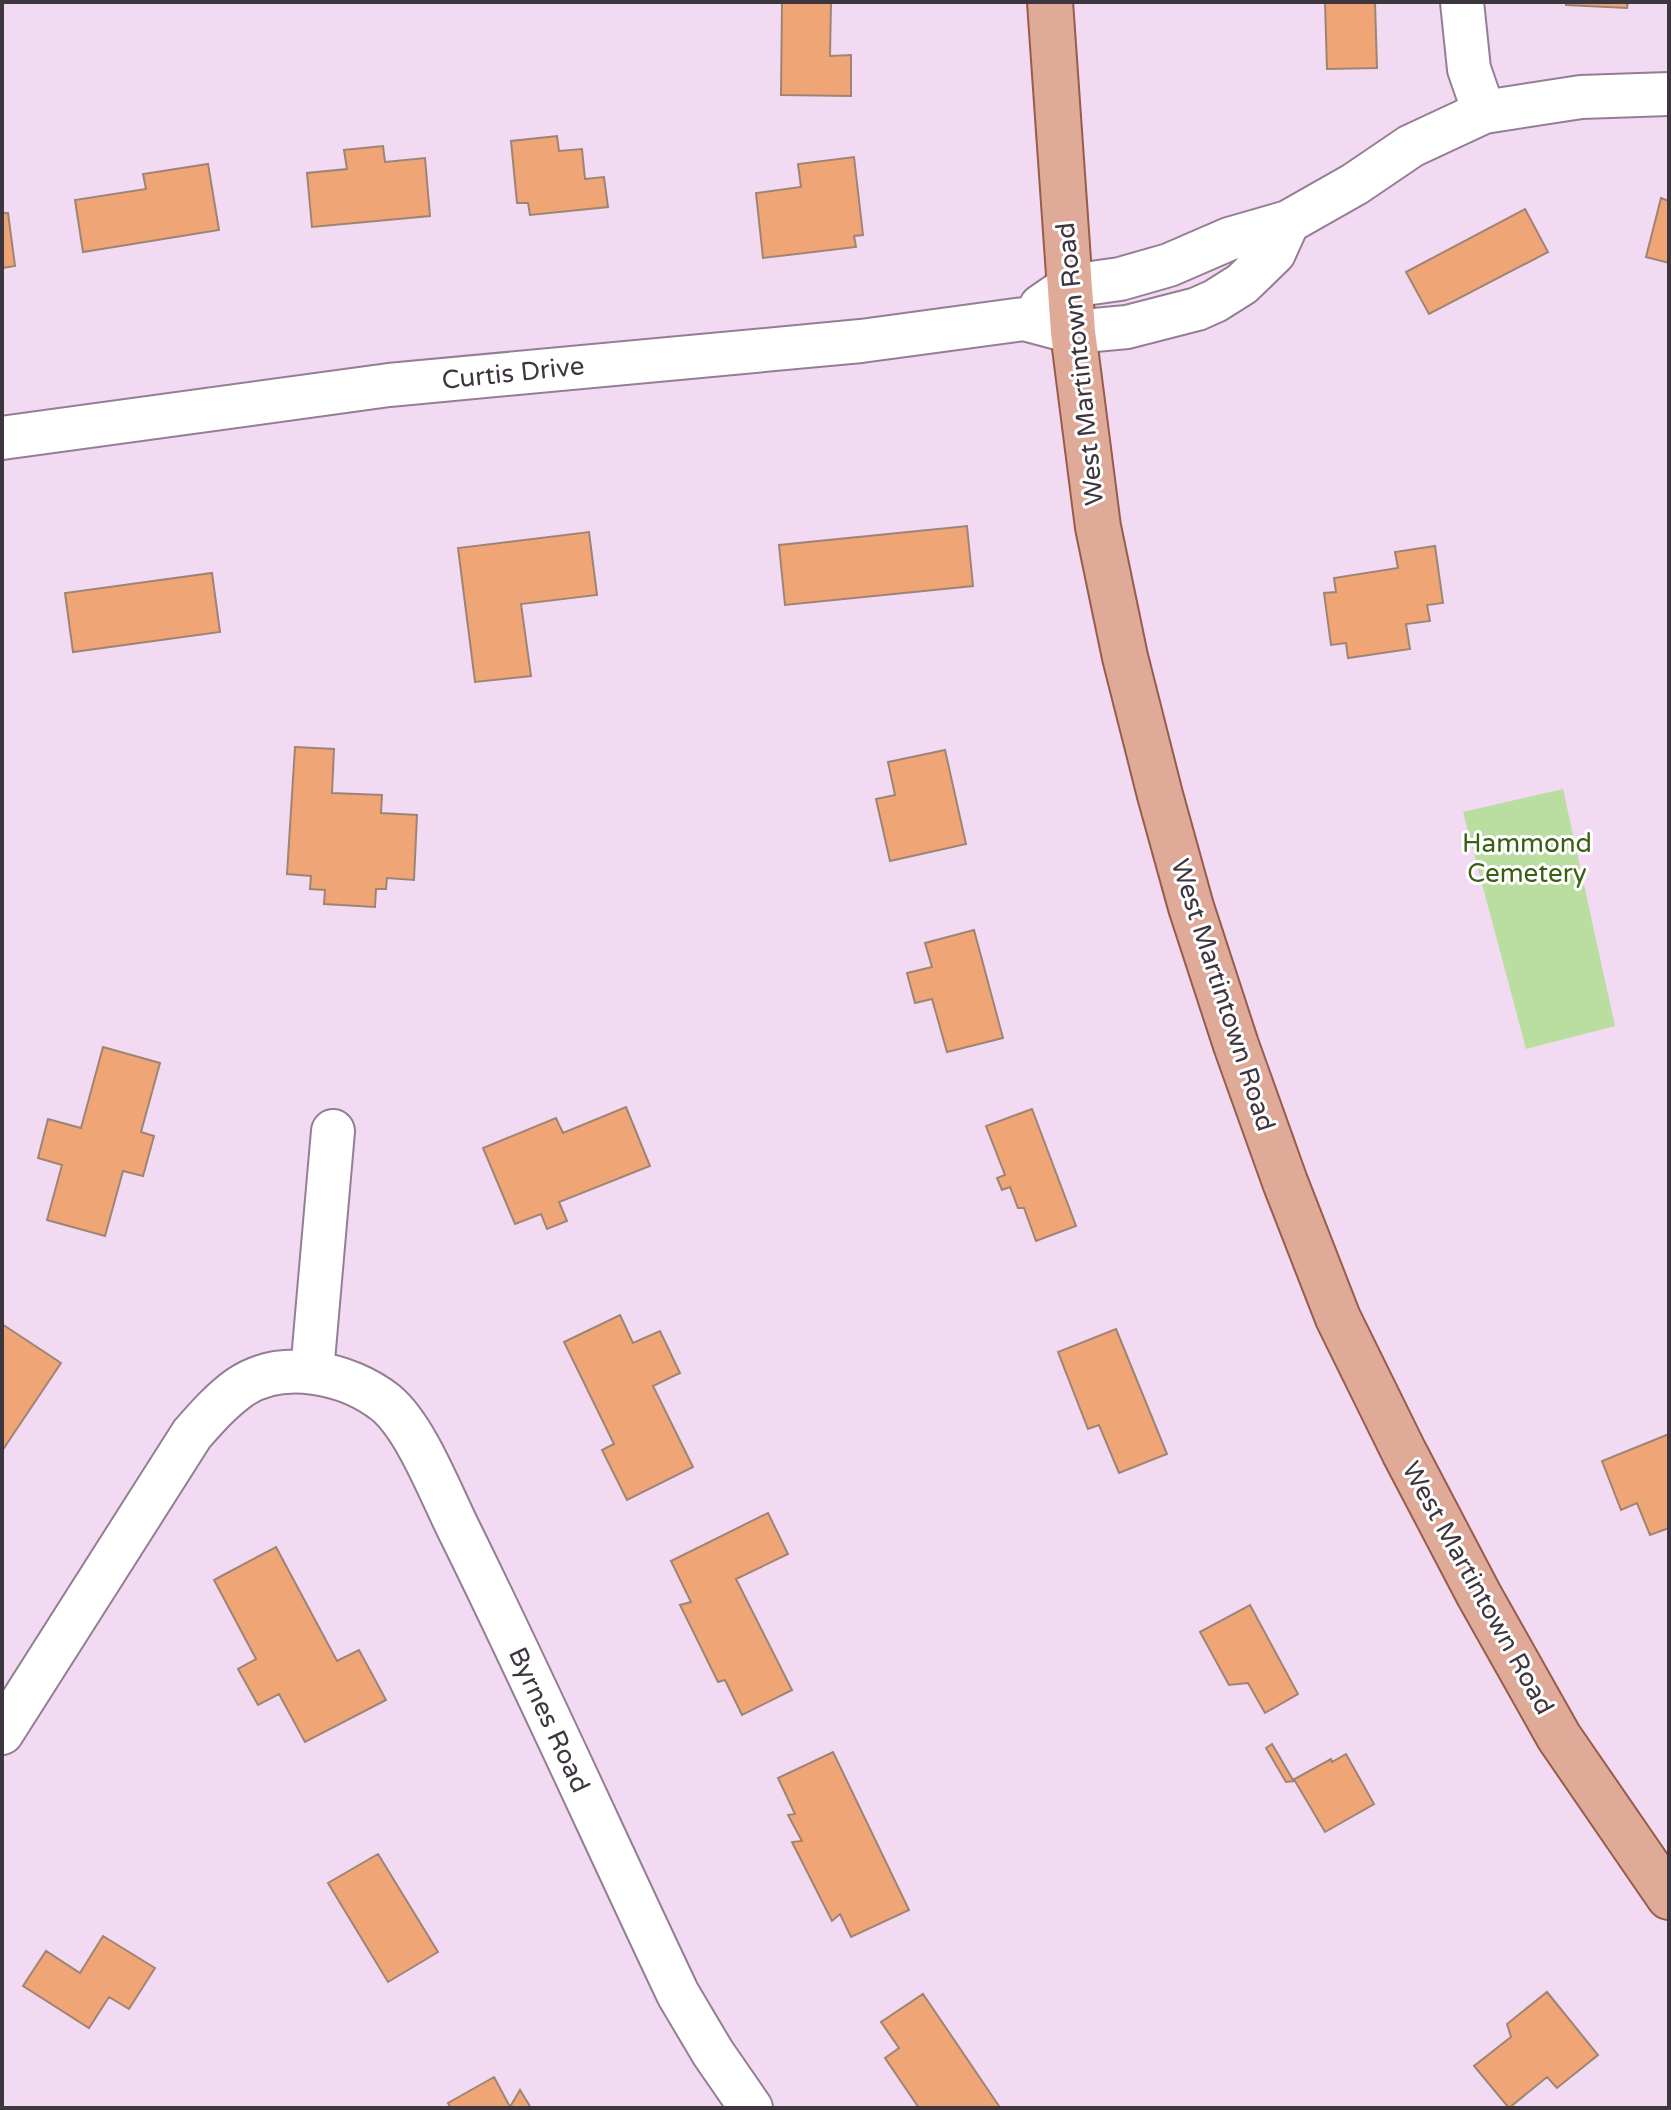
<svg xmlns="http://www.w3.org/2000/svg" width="1671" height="2110" font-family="'Varela Round',sans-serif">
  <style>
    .green { fill: #badda0 }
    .building { fill: #efa576; stroke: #9e8474; stroke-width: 2 }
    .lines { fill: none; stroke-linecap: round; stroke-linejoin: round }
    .minor-casing { stroke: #937e93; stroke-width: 46 }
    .major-casing { stroke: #985c4b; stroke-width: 48 }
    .minor { stroke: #fff; stroke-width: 42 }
    .major { stroke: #dfaa97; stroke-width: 44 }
    .labels { text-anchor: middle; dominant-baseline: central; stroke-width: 6; stroke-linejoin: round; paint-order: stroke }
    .street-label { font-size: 26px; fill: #3e363f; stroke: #fff }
    .park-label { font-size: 26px; fill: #3a5e12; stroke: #fff }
  </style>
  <rect width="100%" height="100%" fill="#f2dbf2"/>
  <path class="green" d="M1563,789L1615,1026L1526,1049L1463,812Z"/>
  <path class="building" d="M782,2H831L830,56L851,55V96L781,95Z
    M1325,2H1375L1377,68L1327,69Z
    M1566,2H1628L1627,8L1566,5Z
    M557,136L559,151L582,149L585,179L604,177L608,207L530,215L528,203H517L511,141Z
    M383,146L385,162L425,158L430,216L312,227L307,173L347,169L344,150Z
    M854,157L863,235L854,236L856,247L763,258L756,193L801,187L798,164Z
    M208,164L219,230L83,252L75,200L146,189L143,174Z
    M1661,198L1669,201V263L1646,257Z
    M1525,209L1548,252L1429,314L1406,272Z
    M2,213H8L15,266L2,268Z
    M967,526L973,586L785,605L779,545Z
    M589,532L597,595L521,604L531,676L475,682L458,548Z
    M1435,546L1443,603L1427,605L1430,621L1406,624L1410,649L1348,658L1346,643L1331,645L1324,593L1336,592L1334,578L1398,568L1395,552Z
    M212,573L220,632L73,652L65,593Z
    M295,747L334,749L332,793L382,795L381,813L417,815L414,880L387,878L386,889H376L375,907L324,904L325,890L310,889L311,876L287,874Z
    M945,750L966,844L890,861L876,799L895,795L888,762Z
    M974,930L1003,1038L947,1052L932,999L915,1003L907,973L932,967L925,943Z
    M103,1047L160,1063L141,1132L154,1136L143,1176L123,1171L105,1236L47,1220L62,1165L38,1158L48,1119L81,1128Z
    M626,1107L650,1166L559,1202L567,1221L547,1229L541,1214L515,1224L483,1148L556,1118L563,1133Z
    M1032,1109L1076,1226L1036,1241L1024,1208H1018L1010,1187L1002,1190L997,1178L1005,1175L986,1126Z
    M620,1315L633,1343L660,1331L680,1373L653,1386L693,1467L627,1500L602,1450L614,1444L564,1342Z
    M2,1324L61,1363L2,1451Z
    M1116,1329L1167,1454L1119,1473L1099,1425L1088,1429L1058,1352Z
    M1669,1434V1528L1650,1535L1637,1503L1621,1510L1602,1461Z
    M768,1513L788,1554L736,1579L792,1690L742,1715L725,1680L718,1682L680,1605L691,1602L671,1561Z
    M276,1547L337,1661L359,1650L386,1700L305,1742L279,1694L258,1705L238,1669L256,1659L214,1580Z
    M1250,1605L1298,1694L1265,1713L1248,1683L1229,1685L1200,1632Z
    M1272,1744L1293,1780L1331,1759L1332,1762L1346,1754L1374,1804L1325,1832L1295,1781L1286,1782L1266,1748Z
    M833,1752L909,1910L851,1937L840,1914L832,1921L792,1842L802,1841L788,1815L795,1814L778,1778Z
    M378,1854L438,1952L388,1982L328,1883Z
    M103,1936L155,1968L129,2009L109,1997L89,2028L23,1986L46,1951L80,1973Z
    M1547,1992L1598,2055L1557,2088L1547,2077L1509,2108L1474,2066L1511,2037L1507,2024Z
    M923,1994L999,2106L995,2108H919L885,2058L899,2048L881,2022Z
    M494,2077L510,2107L520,2090L531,2108H451L448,2103Z"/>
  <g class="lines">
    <g class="minor-casing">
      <path id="minor" d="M1462,2L1469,69L1484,112
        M1041,306L1070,286L1120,279L1169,265L1229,239L1288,222L1355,184L1411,146L1484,112L1581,97L1669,94
        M2,438L389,385L861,341L1024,319L1073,332L1127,327L1197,309L1215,301L1242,284L1274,253L1288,222
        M312,1372L333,1131
        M2,1733L192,1434C207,1417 221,1401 239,1388C282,1358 348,1373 386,1403C417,1429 442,1497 461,1534C536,1686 605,1840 678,1994L713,2053L751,2108"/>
    </g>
    <g class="major-casing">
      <path id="major" d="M1050,2L1073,332L1098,527L1125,657L1160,795L1191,907L1236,1045L1285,1182L1338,1318L1404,1452L1479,1595L1559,1737L1669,1897"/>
    </g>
    <use href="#minor" class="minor"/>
    <use href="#major" class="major"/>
  </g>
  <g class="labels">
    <g class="street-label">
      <text transform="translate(1080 364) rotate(-96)">West Martintown Road</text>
      <text transform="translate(513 373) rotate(-6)">Curtis Drive</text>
      <text transform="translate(1223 995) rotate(72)">West Martintown Road</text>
      <text transform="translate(1478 1588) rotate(61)">West Martintown Road</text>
      <text transform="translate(549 1720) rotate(65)">Byrnes Road</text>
    </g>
    <g class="park-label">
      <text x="1527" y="843">Hammond<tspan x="1527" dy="30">Cemetery</tspan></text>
    </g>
  </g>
  <rect width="1671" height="2110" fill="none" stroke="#3e363f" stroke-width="8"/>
</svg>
